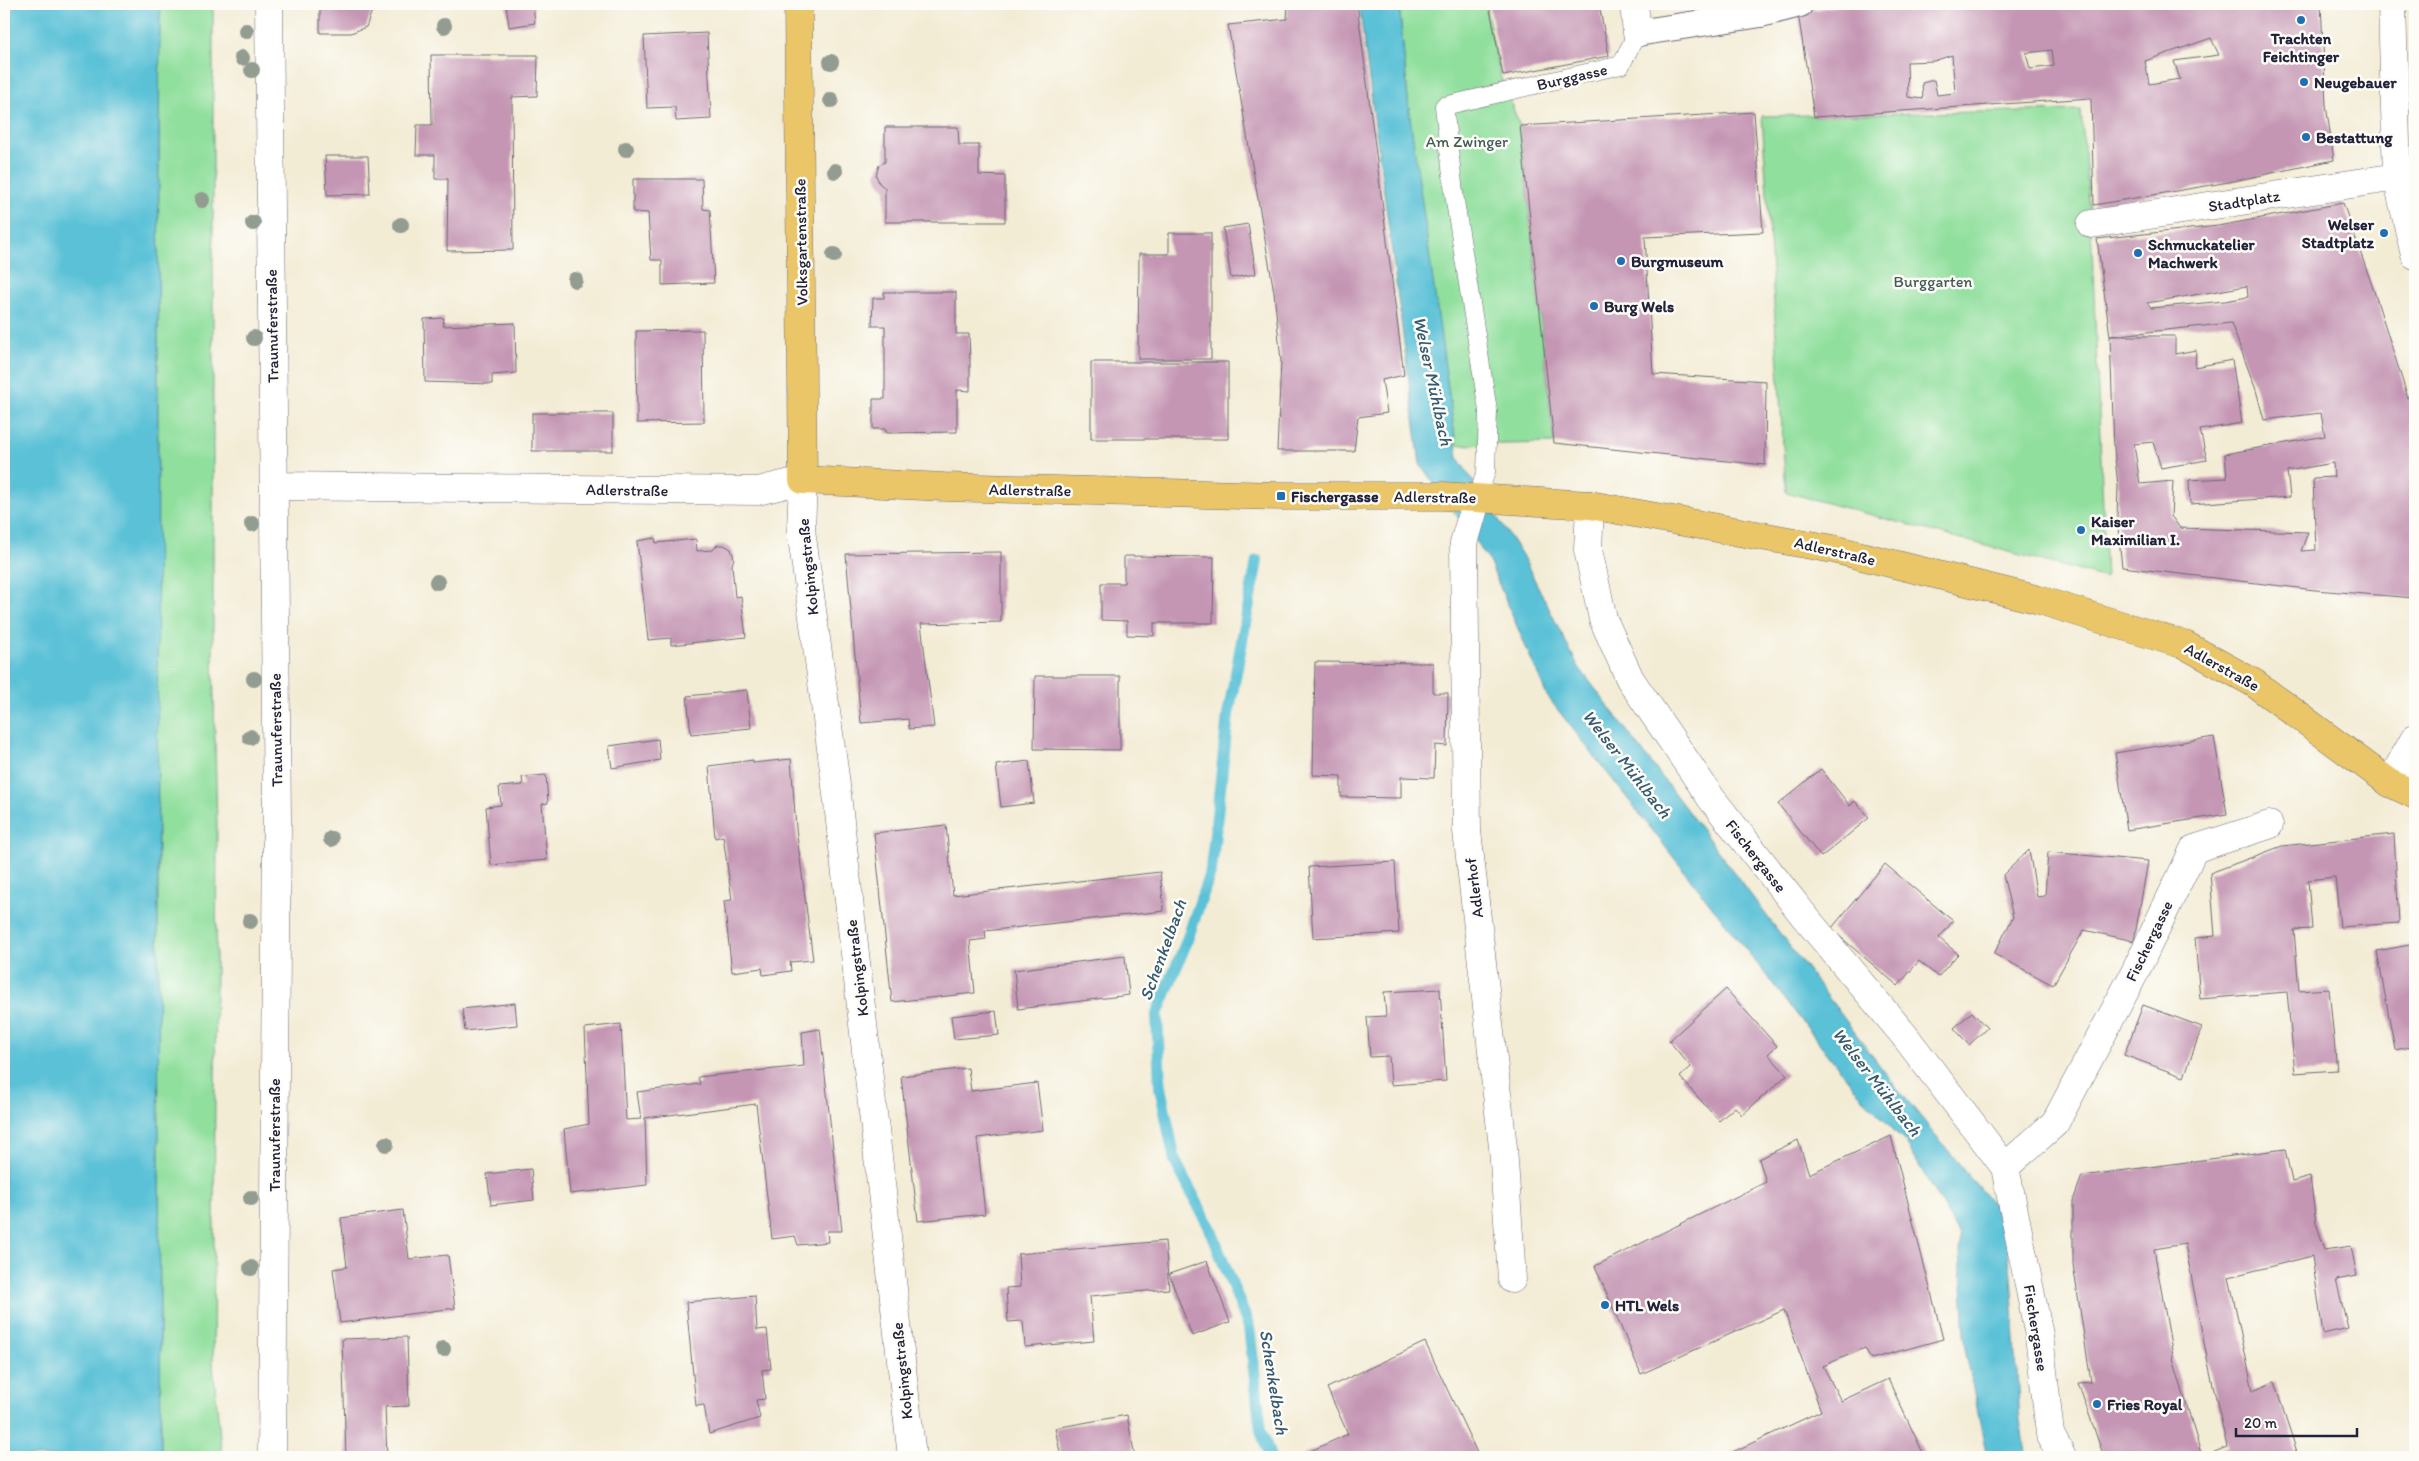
<svg xmlns="http://www.w3.org/2000/svg" width="2419" height="1461" font-family="Itim,sans-serif">
  <style>
    .green { fill: #90df9d; stroke: #59806c }
    .water { fill: #5ac1d7; stroke: #3e7289 }
    .lines { fill: none; stroke-linecap: round; stroke-linejoin: round }
    .stream { stroke: #5ac1d7; stroke-width: 12 }
    .building { fill: #c496b4; fill-rule: evenodd }
    .service-casing { stroke: #6b6971; stroke-width: 19 }
    .pedestrian-casing { stroke: #6b6971; stroke-width: 28 }
    .minor-casing { stroke: #6b6971; stroke-width: 29 }
    .tertiary-casing { stroke: #6b6971; stroke-width: 29 }
    .primary-casing { stroke: #6b6971; stroke-width: 29 }
    .service { stroke: #fff; stroke-width: 18 }
    .pedestrian { stroke: #fff; stroke-width: 26 }
    .minor { stroke: #fff; stroke-width: 28 }
    .tertiary { stroke: #fff; stroke-width: 28 }
    .primary { stroke: #ebc669; stroke-width: 28 }
    .tree { fill: #929c90 }
    .poi-dot { fill: #1f6fb2; stroke: #fdfcf7; stroke-width: 2 }
    .labels { text-anchor: middle; dominant-baseline: central; stroke-width: 5; stroke-linejoin: round; paint-order: stroke }
    .poi-label { font-size: 16px; font-weight: bold; fill: #22223b; stroke: #fdfcf7; text-anchor: start }
    .street-label { font-size: 16px; fill: #22223b; stroke: #fdfcf7 }
    .park-label { font-size: 16px; fill: #435b58; stroke: #fdfcf7 }
    .water-label { font-size: 18px; font-style: italic; fill: #365a72; stroke: #fdfcf7 }
  </style>
  <rect width="100%" height="100%" fill="#fdfcf7"/>
  <filter id="ink" filterUnits="userSpaceOnUse"><feTurbulence type="fractalNoise" baseFrequency=".02" numOctaves="2"/><feDisplacementMap in="SourceGraphic" scale="10" xChannelSelector="R" yChannelSelector="G"/><feConvolveMatrix kernelMatrix="1 2 1 2 8 2 1 2 1" color-interpolation-filters="sRGB"/></filter>
  <filter id="wash" filterUnits="userSpaceOnUse"><feTurbulence type="fractalNoise" baseFrequency=".0096" numOctaves="4" result="noise"/><feDisplacementMap in="SourceGraphic" scale="20" xChannelSelector="R" yChannelSelector="G"/><feGaussianBlur stdDeviation="1.12" result="paint"/><feColorMatrix in="noise" values="0 0 0 0 0 0 0 0 0 0 0 0 0 0 0 0 0 1.4 0 .05"/><feComposite in="paint" operator="in"/></filter>
  <g filter="url(#wash)">
    <rect width="100%" height="100%" fill="#f3ecd5"/>
    <path class="green" d="M160,4H213V655L217,829L213,1365L222,1457H161C157,973 156,488 160,4Z
      M1399,4H1485L1501,78L1520,126L1554,443L1456,445L1412,143Z
      M2081,110L2091,224L2106,578L1786,492L1762,116Z"/>
    <path class="water" d="M4,4H160C156,488 157,973 161,1457H4Z
      M1359,4H1399L1409,110L1458,458L1522,555L1578,666L1893,1083L1988,1199L2005,1226L2011,1275L2020,1422L2026,1457H1987L1966,1353L1959,1234L1906,1143L1860,1095L1547,696L1488,559L1420,464Z"/>
    <g class="lines">
      <path class="stream" d="M1257,561L1228,715L1211,870L1186,943L1157,1014L1160,1087L1175,1161L1210,1228L1249,1327L1261,1430L1270,1457"/>
    </g>
    <g id="blocks">
      <path class="building" d="M327,4H393V7L373,8L366,27L351,33H320V10L328,9Z
        M506,4H533L535,23L509,27Z
        M1288,4H1357L1404,375L1382,380L1387,413L1358,417L1354,451H1277L1281,361L1274,292L1228,25L1287,19Z
        M1489,4H1599L1609,56L1503,76Z
        M1846,4H2321L2326,105L2334,160L2229,182L2094,205L2091,98L1814,117L1798,13ZM2211,38L2219,55L2174,61L2180,79L2149,84L2145,61ZM2052,50L2054,66L2030,69L2026,53ZM1952,55L1955,93L1937,95L1934,80L1922,83L1923,99L1908,97L1907,62L1934,61Z
        M707,33L711,119L676,121L675,107L647,108L644,36Z
        M431,55H538L537,96L512,97L513,250L447,251L448,179H435V155H416L417,125H432Z
        M1754,112L1763,232L1645,237L1653,374L1766,381L1765,465L1554,443L1520,126Z
        M885,127H958L959,145H979V175L1005,176V222H885V188L879,183L876,175L879,165L885,162Z
        M325,156H368L370,194L327,195Z
        M633,179H702L703,209L710,210L714,283L662,285V260H651L648,213L633,212Z
        M2343,203L2374,291L2415,420V598L2315,590L2122,567L2117,518L2118,486L2114,448L2110,336H2175V354L2196,350L2195,367L2232,360L2242,423L2200,430L2207,460L2161,468L2153,442L2134,444L2140,484L2173,481L2171,516L2180,528L2308,532L2301,551L2316,550L2313,478L2334,477L2333,463L2287,471L2290,497L2190,504L2189,480L2227,478L2225,454L2325,436L2321,413L2264,420L2256,390L2231,323L2110,336L2097,239L2218,226ZM2247,286L2248,297L2225,301L2151,308L2147,303Z
        M1248,224L1256,274L1231,278L1223,228Z
        M1169,233H1211V359H1138L1139,254H1169Z
        M884,292H956V334H969L970,361V391L957,390V432L886,433V429H873V399H885V326H872L873,298H884Z
        M444,318L443,326L515,323L516,373L492,375V384L425,382L424,319Z
        M703,330L704,422L637,423L636,331Z
        M1091,362H1228V439H1091Z
        M532,413H613V451H532Z
        M655,538L656,543L696,539L697,551L713,550L717,545H724L731,549L734,558L732,565L735,597L741,596L746,637L671,645V638L648,640L637,541Z
        M1001,552V622L921,624L934,727L909,729L908,719L861,723L846,554Z
        M1124,556L1214,557L1213,623H1154V636L1127,635V621L1101,620V583H1124Z
        M1315,662L1433,663V693H1448L1447,746L1435,745L1434,778L1401,777V798L1341,797V776L1313,775Z
        M1035,676H1120V750L1034,749Z
        M747,690L751,728L691,734L687,696Z
        M2214,737L2227,814L2127,830L2115,753Z
        M658,739L660,760L612,768L609,746Z
        M791,759L796,828L813,960L790,962L791,971L763,975L762,968L732,972L724,901L732,900L723,836L715,838L709,766L753,760V763Z
        M1029,761L1034,803L1001,807L996,765Z
        M1821,769L1850,806L1855,801L1869,818L1821,857L1778,804Z
        M546,775L548,803L542,804L547,860L491,865L486,807L501,805L499,787L523,785L522,777Z
        M946,825L953,895L1160,872L1164,911L985,931L986,939L970,941L975,993L892,1002L874,833Z
        M2394,834L2399,923L2340,927L2335,877L2308,880L2312,929L2294,930L2299,991L2329,989L2337,1070L2295,1073L2287,992L2200,999L2195,938L2215,936L2210,873L2282,846Z
        M2029,850L2037,897L2045,896L2048,852L2148,861L2134,941L2084,930L2053,985L1994,954L2013,917L2003,875Z
        M1395,862L1399,933L1313,938L1309,867Z
        M1885,864L1953,921L1939,938L1958,954L1938,977L1919,961L1898,986L1831,929Z
        M2415,944V1046L2395,1050L2377,951Z
        M1125,956L1129,995L1018,1009L1014,970Z
        M1440,989L1446,1081L1391,1085L1389,1056L1370,1057L1367,1017L1386,1016L1384,992Z
        M1726,989L1777,1046L1768,1054L1787,1075L1742,1115L1735,1107L1719,1121L1680,1077L1691,1067L1669,1041Z
        M515,1003L517,1025L465,1031L462,1009Z
        M2143,1005L2202,1027L2184,1077L2124,1055Z
        M996,1011L999,1035L954,1039L951,1016Z
        M1972,1012L1987,1028L1969,1045L1954,1028Z
        M621,1024L626,1120L641,1119L637,1092L700,1084L698,1077L804,1066L802,1032L820,1029L842,1231H827L828,1242L798,1245L795,1236L772,1239L756,1104L645,1118L647,1185L570,1194L564,1129L589,1124L585,1028Z
        M968,1068L971,1091L1037,1083L1043,1130L977,1138L985,1214L918,1221L901,1076Z
        M1891,1136L1943,1339L1871,1359L1865,1348L1823,1366L1841,1401L1888,1379L1925,1457H1722L1821,1411L1784,1310L1641,1374L1595,1266L1766,1182L1759,1159L1798,1140L1809,1174Z
        M2285,1149L2292,1182L2310,1177L2316,1223L2325,1250L2351,1246L2357,1276L2336,1280L2348,1328L2323,1334L2312,1256L2229,1277L2253,1391L2274,1382L2298,1455L2292,1457H2202L2227,1447L2207,1358L2185,1244L2154,1249L2174,1362L2202,1457H2104L2078,1383L2091,1382L2073,1264V1201L2082,1176Z
        M531,1169L534,1200L491,1205L487,1174Z
        M403,1210L409,1259L448,1255L455,1308L340,1323L333,1269L347,1267L341,1218Z
        M1165,1241L1169,1289L1090,1296L1094,1341L1025,1347L1023,1321L1008,1322L1006,1288L1020,1287L1018,1254Z
        M1207,1261L1230,1322L1192,1336L1169,1274Z
        M755,1296L757,1330L767,1329L771,1369L762,1370L765,1399L756,1400L760,1418L709,1434L704,1405L696,1406L686,1302Z
        M407,1337L409,1406L385,1407L387,1457H346L342,1339Z
        M1425,1342L1479,1457H1306L1304,1454L1348,1434L1327,1388Z
        M1127,1415L1135,1457H1061L1055,1428Z"/>
    </g>
  </g>
  <g filter="url(#ink)">
    <use href="#blocks" fill-opacity="0" stroke="#6b6971" stroke-width="1"/>
    <g class="lines">
      <g class="service-casing">
        <path id="service" d="M1477,498L1486,472L1488,411L1455,201L1444,106L1621,65L1637,33"/>
      </g>
      <g class="pedestrian-casing">
        <path id="pedestrian" d="M1637,33L1761,14L1800,4"/>
      </g>
      <g class="minor-casing">
        <path id="minor" d="M269,4L277,821L272,1457
          M1634,4L1637,33
          M2392,4L2397,177L2415,255
          M2091,224L2397,177
          M274,486L758,491L803,480
          M1477,498L1464,543L1467,831L1503,1147L1512,1279
          M1590,505L1588,550L1603,619L1630,679L1711,798L1805,917L1904,1035L2005,1167L2039,1335L2050,1434L2062,1457
          M2390,783L2415,738
          M2005,1167L2055,1123L2134,974L2194,849L2269,825"/>
      </g>
      <g class="tertiary-casing">
        <path id="tertiary" d="M803,480L801,530L835,777L912,1457"/>
      </g>
      <g class="primary-casing">
        <path id="primary" d="M798,4L803,480L944,487L1281,496H1442L1590,505L1833,549L2039,600L2185,645L2254,683L2390,783L2415,795"/>
      </g>
      <use href="#service" class="service"/>
      <use href="#pedestrian" class="pedestrian"/>
      <use href="#minor" class="minor"/>
      <use href="#tertiary" class="tertiary"/>
      <use href="#primary" class="primary"/>
    </g>
    <g class="tree">
      <circle cx="444" cy="26" r="8"/>
      <circle cx="246" cy="31" r="8"/>
      <circle cx="242" cy="58" r="8"/>
      <circle cx="831" cy="62" r="8"/>
      <circle cx="252" cy="70" r="8"/>
      <circle cx="831" cy="100" r="8"/>
      <circle cx="626" cy="149" r="8"/>
      <circle cx="835" cy="171" r="8"/>
      <circle cx="202" cy="200" r="8"/>
      <circle cx="253" cy="223" r="8"/>
      <circle cx="401" cy="225" r="8"/>
      <circle cx="834" cy="255" r="8"/>
      <circle cx="575" cy="280" r="8"/>
      <circle cx="254" cy="338" r="8"/>
      <circle cx="252" cy="524" r="8"/>
      <circle cx="437" cy="582" r="8"/>
      <circle cx="254" cy="679" r="8"/>
      <circle cx="250" cy="737" r="8"/>
      <circle cx="331" cy="839" r="8"/>
      <circle cx="250" cy="921" r="8"/>
      <circle cx="386" cy="1144" r="8"/>
      <circle cx="251" cy="1198" r="8"/>
      <circle cx="251" cy="1268" r="8"/>
      <circle cx="443" cy="1349" r="8"/>
    </g>
  </g>
  <g class="poi-dot">
    <circle cx="2301" cy="20" r="5"/>
    <circle cx="2304" cy="82" r="5"/>
    <circle cx="2306" cy="137" r="5"/>
    <circle cx="2384" cy="233" r="5"/>
    <circle cx="2138" cy="253" r="5"/>
    <circle cx="1621" cy="261" r="5"/>
    <circle cx="1594" cy="306" r="5"/>
    <rect x="1276" y="491" width="10" height="10" rx="2.5"/>
    <circle cx="2081" cy="530" r="5"/>
    <circle cx="1605" cy="1305" r="5"/>
    <circle cx="2097" cy="1404" r="5"/>
  </g>
  <g class="labels">
    <g class="poi-label">
      <text x="2301" y="38" text-anchor="middle">Trachten<tspan x="2301" dy="18">Feichtinger</tspan></text>
      <text x="2314" y="82">Neugebauer</text>
      <text x="2316" y="137">Bestattung</text>
      <text x="2374" y="224" text-anchor="end">Welser<tspan x="2374" dy="18">Stadtplatz</tspan></text>
      <text x="2148" y="244">Schmuckatelier<tspan x="2148" dy="18">Machwerk</tspan></text>
      <text x="1631" y="261">Burgmuseum</text>
      <text x="1604" y="306">Burg Wels</text>
      <text x="1291" y="496">Fischergasse</text>
      <text x="2091" y="521">Kaiser<tspan x="2091" dy="18">Maximilian I.</tspan></text>
      <text x="1615" y="1305">HTL Wels</text>
      <text x="2107" y="1404">Fries Royal</text>
    </g>
    <g class="street-label">
      <text transform="translate(1572 77) rotate(-13)">Burggasse</text>
      <text transform="translate(2244 201) rotate(-9)">Stadtplatz</text>
      <text transform="translate(801 242) rotate(-91)">Volksgartenstraße</text>
      <text transform="translate(272 326) rotate(-91)">Traunuferstraße</text>
      <text transform="translate(627 490) rotate(1)">Adlerstraße</text>
      <text transform="translate(1030 490) rotate(1)">Adlerstraße</text>
      <text transform="translate(1435 497) rotate(1)">Adlerstraße</text>
      <text transform="translate(1835 551) rotate(13)">Adlerstraße</text>
      <text transform="translate(808 567) rotate(-96)">Kolpingstraße</text>
      <text transform="translate(2222 667) rotate(29)">Adlerstraße</text>
      <text transform="translate(276 730) rotate(-91)">Traunuferstraße</text>
      <text transform="translate(1756 856) rotate(52)">Fischergasse</text>
      <text transform="translate(1474 888) rotate(-97)">Adlerhof</text>
      <text transform="translate(2149 941) rotate(-64)">Fischergasse</text>
      <text transform="translate(857 968) rotate(-97)">Kolpingstraße</text>
      <text transform="translate(274 1135) rotate(-90)">Traunuferstraße</text>
      <text transform="translate(2036 1328) rotate(81)">Fischergasse</text>
      <text transform="translate(902 1371) rotate(-96)">Kolpingstraße</text>
    </g>
    <g class="park-label">
      <text x="1467" y="141">Am Zwinger</text>
      <text x="1933" y="281">Burggarten</text>
    </g>
    <g class="water-label">
      <text transform="translate(1433 381) rotate(78)">Welser Mühlbach</text>
      <text transform="translate(1627 764) rotate(52)">Welser Mühlbach</text>
      <text transform="translate(1163 950) rotate(-70)">Schenkelbach</text>
      <text transform="translate(1877 1082) rotate(52)">Welser Mühlbach</text>
      <text transform="translate(1274 1382) rotate(81)">Schenkelbach</text>
    </g>
  </g>
  <rect width="2419" height="1461" fill="none" stroke="#fdfcf7" stroke-width="20"/>
  <path d="M2236 1428v8h121v-8" fill="none" stroke="#22223b" stroke-width="2.5"/>
  <text x="2244" y="1428" font-size="15" fill="#22223b" stroke="#fdfcf7" stroke-width="4" paint-order="stroke">20 m</text>
</svg>
